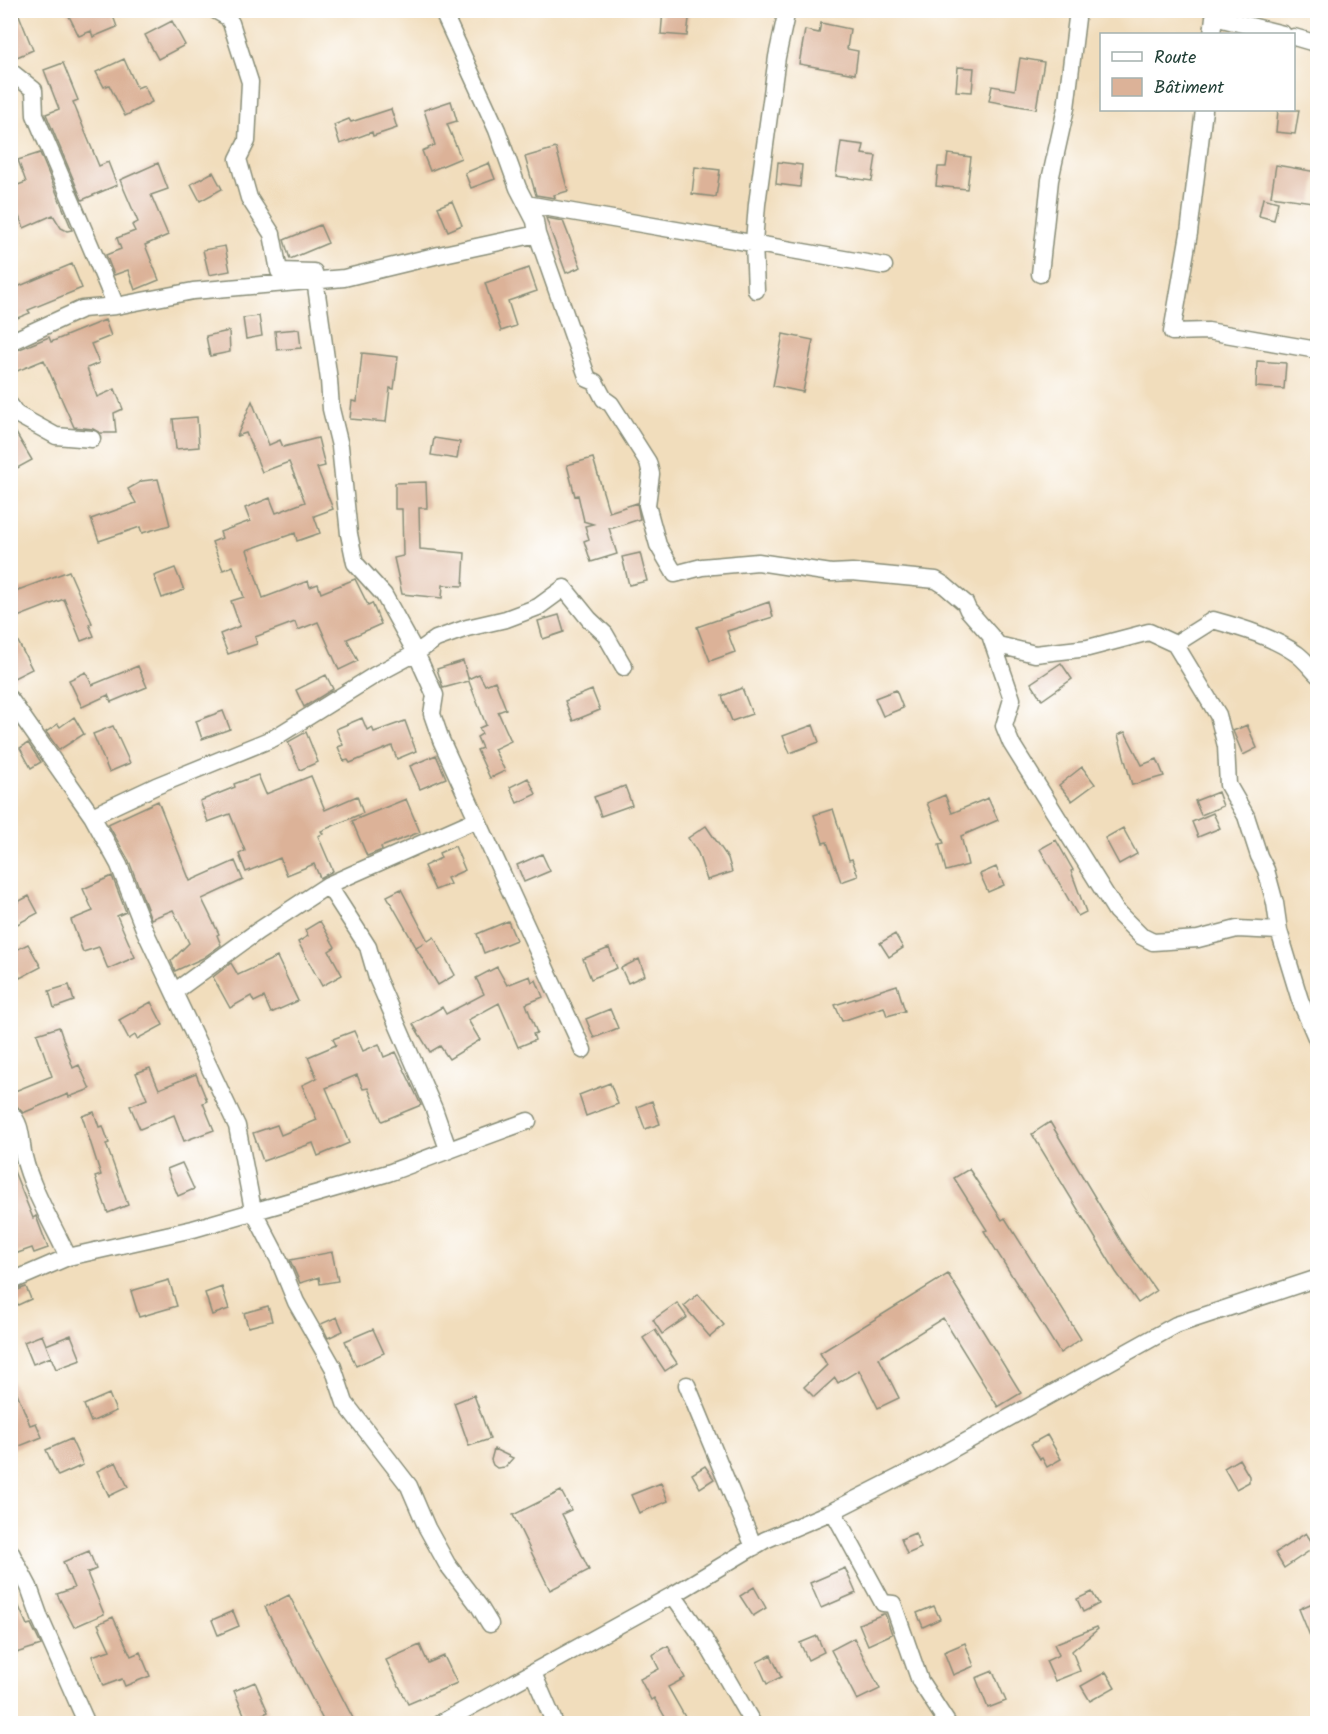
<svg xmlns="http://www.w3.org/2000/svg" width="1328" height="1734" font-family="Kalam,sans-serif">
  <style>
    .building { fill: #dcb298 }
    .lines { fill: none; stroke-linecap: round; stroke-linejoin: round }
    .minor-casing { stroke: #888d78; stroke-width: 19 }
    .minor { stroke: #fff; stroke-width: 16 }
  </style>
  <rect width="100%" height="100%" fill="#fff"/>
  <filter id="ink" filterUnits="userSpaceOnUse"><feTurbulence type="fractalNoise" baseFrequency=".0167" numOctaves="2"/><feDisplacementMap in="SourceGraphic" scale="12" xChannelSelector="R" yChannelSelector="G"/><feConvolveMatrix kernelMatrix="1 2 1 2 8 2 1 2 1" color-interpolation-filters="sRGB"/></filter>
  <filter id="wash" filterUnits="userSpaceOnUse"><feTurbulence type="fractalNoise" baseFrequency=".008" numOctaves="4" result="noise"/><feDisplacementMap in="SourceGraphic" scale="24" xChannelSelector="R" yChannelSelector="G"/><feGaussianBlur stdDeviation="1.35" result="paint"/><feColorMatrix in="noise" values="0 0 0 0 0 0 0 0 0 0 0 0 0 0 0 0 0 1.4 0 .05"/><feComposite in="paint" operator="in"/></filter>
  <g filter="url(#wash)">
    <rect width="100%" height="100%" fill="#f1ddbc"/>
    <g id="blocks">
      <path class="building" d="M10,10H17L33,50L10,60Z
        M66,10H111L117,27L93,37L91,31L79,36Z
        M663,10H690L687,36L661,34Z
        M172,21L185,45L158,59L145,35Z
        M821,23L850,29L847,49L858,51L855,74L799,64L805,30L819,33Z
        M1020,58L1044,62L1036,109L989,101L992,86L1015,90Z
        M124,59L137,88L144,85L152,102L125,116L109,85L104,87L96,72Z
        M63,63L78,100L73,102L99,166L108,162L117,185L82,200L46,114L59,109L44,70Z
        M958,67L974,68L972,92L956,91Z
        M451,101L457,121L447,124L461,158L430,171L422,151L435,145L424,110Z
        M391,109L397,128L373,136L372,132L340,144L334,125L349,119L351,122Z
        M1278,110H1299L1295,134L1276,132Z
        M841,142L864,145L862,154L876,156L872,181L836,176Z
        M556,148L568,191L554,195L555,198L536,195L525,157Z
        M40,153L72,230L67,231L61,228L53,215L24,228L10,196V188L26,182L18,160Z
        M948,154L971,157L967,189L936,186L938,167H946Z
        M778,162L802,165L800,187L776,184Z
        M158,163L168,189L151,195L168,235L145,245L159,280L135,290L128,270L114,275L106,255L121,249L117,238L135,231L132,225L138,222L120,180Z
        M489,163L495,179L471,188L465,173Z
        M1276,165L1317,172L1312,202L1271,196Z
        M695,167L720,170L716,197L692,194Z
        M213,172L222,189L200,201L191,184Z
        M1263,198L1278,202L1274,220L1259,216Z
        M452,201L462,225L448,231L438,207Z
        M546,218L563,221L581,267L566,273Z
        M320,225L328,243L290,259L284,240Z
        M225,246L230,271L209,275L203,250Z
        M72,264L82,288L28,310L30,313L10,321V290Z
        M529,268L537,291L508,301L516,326L501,331L485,283Z
        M259,316L262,336L246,339L243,318Z
        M105,320L111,336L91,344L99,363L87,368L97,397L115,389L123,409L114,413L116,433H100L93,429L74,427L44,360L10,374V353L49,337L51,342Z
        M299,329L301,348L277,350L275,331Z
        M229,331L230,352L210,356L206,336Z
        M783,334L813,340L803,392L773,386Z
        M362,353L398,357L394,389L390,388L386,422L350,419L352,401L357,402Z
        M1257,361L1286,363L1284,389L1256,387Z
        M252,401L269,445L280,440L283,447L318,438L325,466L317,468L333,509L314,516L320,533L297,541L295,533L247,550L263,598L308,581L310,587L318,584L321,593L355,579L368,605L372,603L381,624L347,639L358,661L339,670L318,622L298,630L295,622L255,637L257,644L228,654L220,634L240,626L231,601L244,597L233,566L223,570L212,542L222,538L220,532L250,521L245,508L270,498L276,513L305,502L289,462L262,472L246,433L237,436Z
        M197,417L199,447L176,449L173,419Z
        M10,423L32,460L10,472Z
        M434,438L460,442L457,459L431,455Z
        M593,458L609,512L637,503L640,519L613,528H609L617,554L591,562L584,541L589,539L585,526L593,524L583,521H584L578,495L575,496L567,465Z
        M158,479L170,525L142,533L140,527L99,541L91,519L136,503L128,489L142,481Z
        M426,482L427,508H419L420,549L465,553L463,586L443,585L442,598L402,594L394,558L403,556L402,509H395V483Z
        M640,553L647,581L629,585L622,557Z
        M175,568L184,590L162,598L154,576Z
        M69,571L92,623L89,624L94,636L81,641L64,599L10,620V593Z
        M769,602L773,617L727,631L735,652L710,661L697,627Z
        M559,615L564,632L543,639L538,621Z
        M10,626L32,669L10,680Z
        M463,661L469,681L443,688L437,669Z
        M1061,663L1072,679L1042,700L1031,683Z
        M138,666L147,687L111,702L108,695L82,707L69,680L86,672L92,685Z
        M479,674L485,685L495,681L506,709L498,712L511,741L494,749L505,771L490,778L477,750L482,748L477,737L482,734L479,728L486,725L468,679Z
        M326,675L333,689L304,707L296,690Z
        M742,688L752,714L732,721L722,696Z
        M592,690L600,710L573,721L565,701Z
        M896,690L903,708L883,716L875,698Z
        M223,711L230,729L202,739L196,721Z
        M74,717L84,734L59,750L46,732L58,724L60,727Z
        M362,718L367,730L372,727L374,732L405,721L416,751L397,759L392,746L350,763L348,760L344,761L338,747L343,745L336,729Z
        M813,725L819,742L790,753L783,736Z
        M1247,725L1257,748L1243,755L1233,731Z
        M113,726L130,763L109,772L93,734Z
        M306,732L318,762L300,770L288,742Z
        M1125,732L1142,765L1157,759L1164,776L1132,785L1118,735Z
        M28,743L41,762L31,768L20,748Z
        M436,755L446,778L420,789L410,766Z
        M1082,767L1095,784L1072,801L1059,785Z
        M258,775L266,794L311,776L325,810L357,796L363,813L321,831L323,834L318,836L333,871L320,878L314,864L287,875L280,858L246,872L239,854L245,851L230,814L208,822L200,801L235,787L234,784Z
        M528,778L536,794L517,803L510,787Z
        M625,786L632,805L601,816L594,797Z
        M1218,792L1223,806L1201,815L1195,801Z
        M945,795L952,813L988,798L998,820L961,836L968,865L946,871L939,844L944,843L927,803Z
        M406,799L420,832L381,847L382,850L367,856L352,821Z
        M158,801L190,881L235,861L243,880L202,899L219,934L217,935L221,945L203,958L175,971L171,961L189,943L173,910L151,919L129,861L108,824Z
        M833,809L849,860L852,859L858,876L841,882L827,842L823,843L814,815Z
        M1213,813L1220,828L1198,837L1192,822Z
        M706,826L728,858L732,872L707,880L698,853L688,838Z
        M1123,828L1137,854L1119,864L1105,838Z
        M1056,840L1073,870L1071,871L1086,912L1078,916L1040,849Z
        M455,846L465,870L447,878L450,884L435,890L424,866L441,858L439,853Z
        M542,854L550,871L524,882L517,865Z
        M996,867L1004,885L988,892L980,874Z
        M112,876L126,912L117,916L135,957L108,969L99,947L83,952L71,920L93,911L83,889Z
        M401,889L428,941L434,937L455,975L438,985L416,948L424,943L416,947L387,896Z
        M29,896L38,913L10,928V906Z
        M320,921L335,947L329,951L342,975L322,986L298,942L308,936L305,930Z
        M508,921L516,940L484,953L477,934Z
        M895,934L903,948L889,957L880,943Z
        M28,944L41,967L20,978L10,960V953Z
        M609,948L617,968L591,979L583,959Z
        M277,957L298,1001L271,1013L264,997L254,1002L251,996L230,1008L213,977L231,963L238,975Z
        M639,959L645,975L628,983L621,968Z
        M497,967L507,985L530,976L532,982L536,980L543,997L526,1004L537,1033L533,1034L535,1040L518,1047L499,1003L468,1020L480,1040L449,1059L440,1046L430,1052L413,1024L442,1007L446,1014L484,994L476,978Z
        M69,985L74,1001L54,1008L49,991Z
        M897,985L905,1011L887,1016L884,1007L842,1021L835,1005Z
        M151,1002L163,1025L137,1039L135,1035L129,1039L119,1020Z
        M610,1009L618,1028L594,1038L586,1019Z
        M59,1027L73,1068L79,1065L90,1089L69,1097L68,1094L23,1113L17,1106L10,1103V1093L52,1076L37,1034Z
        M354,1031L363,1051L379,1044L384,1057L396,1052L421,1105L382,1121L368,1088L363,1089L357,1075L326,1088L349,1143L318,1156L313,1143L263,1161L253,1133L277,1125L281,1135L317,1120L302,1085L317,1078L308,1057L336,1045L333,1039Z
        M150,1068L159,1089L196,1074L207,1101L203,1103L214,1130L184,1141L174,1115L140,1129L130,1106L147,1099L136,1073Z
        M610,1083L618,1104L586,1116L579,1095Z
        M652,1101L660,1124L645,1129L637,1107Z
        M94,1112L99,1127L103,1126L109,1143L106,1144L128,1205L108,1213L95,1177L101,1175L82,1116Z
        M1050,1122L1121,1241L1156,1291L1138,1303L1116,1272L1032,1134Z
        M182,1163L194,1189L178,1196L167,1169Z
        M11,1164L33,1218L36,1216L48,1248L34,1253L32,1248L15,1254L10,1243Z
        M969,1169L1002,1220L1005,1218L1081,1339L1060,1353L984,1231L987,1230L954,1178Z
        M332,1252L338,1281L320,1284L319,1277L300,1283L290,1260Z
        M948,1274L1021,1393L998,1407L943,1318L879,1358L899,1398L878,1408L859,1370L838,1383L835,1378L814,1397L804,1387L827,1365L820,1353Z
        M169,1280L177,1306L139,1317L131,1291Z
        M26,1287L31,1299L18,1305L12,1292Z
        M222,1287L229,1309L212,1315L205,1293Z
        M698,1294L724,1325L710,1337L684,1306Z
        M677,1303L687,1317L662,1334L653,1320Z
        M268,1306L272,1321L248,1327L244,1313Z
        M337,1317L343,1331L328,1338L321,1324Z
        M373,1329L384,1353L356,1366L345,1341Z
        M655,1330L677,1363L665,1371L643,1338Z
        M42,1335L51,1357L33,1364L24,1342Z
        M71,1335L81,1360L56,1369L46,1345Z
        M11,1378L30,1425L36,1423L42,1437L10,1450Z
        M109,1394L116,1411L91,1422L84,1405Z
        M474,1395L490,1439L469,1446L454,1403Z
        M1047,1435L1061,1459L1047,1467L1042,1458L1040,1459L1031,1444Z
        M71,1439L83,1465L58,1476L46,1450Z
        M494,1449L513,1458L505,1467L497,1468L493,1465L491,1460Z
        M1239,1459L1249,1476V1482L1236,1489L1224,1468Z
        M116,1462L128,1487L109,1496L97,1471Z
        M705,1466L714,1479L700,1488L692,1474Z
        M661,1483L668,1501L639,1513L631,1495Z
        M561,1491L571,1510L562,1514L589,1570L550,1590L513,1515Z
        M915,1533L921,1548L907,1554L901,1539Z
        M1306,1533L1315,1547L1284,1568L1275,1553Z
        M89,1551L96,1569L87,1573L104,1614L74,1627L57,1594L74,1588L63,1562Z
        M845,1568L856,1593L821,1608L810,1583Z
        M10,1586L27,1625L31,1624L41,1645L10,1655Z
        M754,1587L766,1608L753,1616L740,1596Z
        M1092,1592L1099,1604L1083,1612L1077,1599Z
        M289,1595L356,1724H325L265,1607Z
        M1317,1601V1653L1299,1609Z
        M934,1606L940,1619L923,1627L917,1613Z
        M233,1611L239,1626L218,1635L212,1620Z
        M883,1614H885L892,1634L868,1645L859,1624Z
        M113,1617L131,1656L140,1652L150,1676L125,1686L122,1679L103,1686L92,1656L110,1650L98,1624Z
        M1097,1627L1098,1629L1072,1651L1080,1671L1055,1681L1046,1661L1059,1655L1054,1644Z
        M817,1636L824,1652L808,1660L800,1643Z
        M854,1638L880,1689L857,1700L831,1650Z
        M965,1643L974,1666L953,1675L944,1652Z
        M420,1645L428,1663L444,1656L457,1683L408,1704L386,1660Z
        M668,1646L685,1678L668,1687L689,1724H669L654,1698L651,1700L640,1679L659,1669L652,1655Z
        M771,1655L781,1677L767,1684L757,1662Z
        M993,1671L1006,1701L988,1708L976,1678Z
        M1106,1672L1115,1687L1090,1701L1081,1686Z
        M255,1682L268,1712L247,1721L234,1691Z"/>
    </g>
  </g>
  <g filter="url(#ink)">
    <use href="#blocks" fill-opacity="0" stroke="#888d78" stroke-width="1.5"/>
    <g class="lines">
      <g class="minor-casing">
        <path id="minor" d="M215,10L227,17L231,23L250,82L247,141L238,159L249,198L272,234L279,271L314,272L329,380L331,409L340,446L349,534L355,563L384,595L416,653L435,695L432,714L441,740L583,1050
          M442,10L497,130L518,188L535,221L537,234L588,379L595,382L604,399L611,404L648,462L651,474L647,505L658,545L675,574L702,567L758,562L831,573L852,572L936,580L944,585L965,603L968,610L990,635L1012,699L1004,726L1011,743L1116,911L1141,936L1153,942L1198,939L1237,929L1279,931
          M1212,34L1214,17L1283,34
          M1294,37L1318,44
          M10,71L34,90L35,115L116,306
          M1204,110L1189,233L1172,332L1208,331L1317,350L1318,345
          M526,204L884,266
          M1040,274L1050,180L1066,108L1078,10
          M756,290L754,242L757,204L777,57L787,10
          M10,342L82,309L116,306L193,291L344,278L439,255L537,234
          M10,405L16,414L56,436L92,439
          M990,635L998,645L1035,654L1088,648L1149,632L1175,644L1213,620C1242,628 1273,637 1297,654C1305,660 1311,668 1318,675
          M1175,644L1218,715L1226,746L1228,785L1246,816L1259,856L1266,870L1275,903L1279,931L1300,1000L1318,1042
          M10,699L92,816L119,865L145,931L237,1126L253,1210L278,1258L296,1302L333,1367L345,1403L409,1486L427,1528L447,1564L479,1606L490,1624
          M92,816L156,786L274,738L375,675L416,653L436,639L467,628L506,619L538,607L564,588L589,619L605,634L624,667
          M328,885L368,947L377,978L434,1109L448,1149
          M174,992L258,931L328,885L477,819
          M10,1113C23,1125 20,1140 24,1157C31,1188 54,1227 68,1257
          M10,1282L68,1257L193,1229L388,1173C434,1156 480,1138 528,1121
          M687,1385L754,1547
          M833,1511L883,1603L893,1604L920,1681L948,1724
          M10,1551L29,1587L40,1618L87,1724
          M673,1595L704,1639L753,1724
          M533,1673L555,1724
          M439,1724L673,1595L765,1540L833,1511L931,1461L1176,1325L1318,1278"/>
      </g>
      <use href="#minor" class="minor"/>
    </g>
  </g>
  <rect width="1328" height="1734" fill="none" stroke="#fff" stroke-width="36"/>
  <rect x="1100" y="33" width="195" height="78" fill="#ffffff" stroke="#a5b1ae" stroke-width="1.5"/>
  <rect x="1112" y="52" width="30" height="9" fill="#ffffff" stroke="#a5b1ae" stroke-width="1.5"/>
  <text x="1154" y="63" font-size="18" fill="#1f3d34">Route</text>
  <rect x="1112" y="78" width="30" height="18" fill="#dcb298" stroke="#a5b1ae" stroke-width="1.5"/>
  <text x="1154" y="93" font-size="18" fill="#1f3d34">Bâtiment</text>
</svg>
